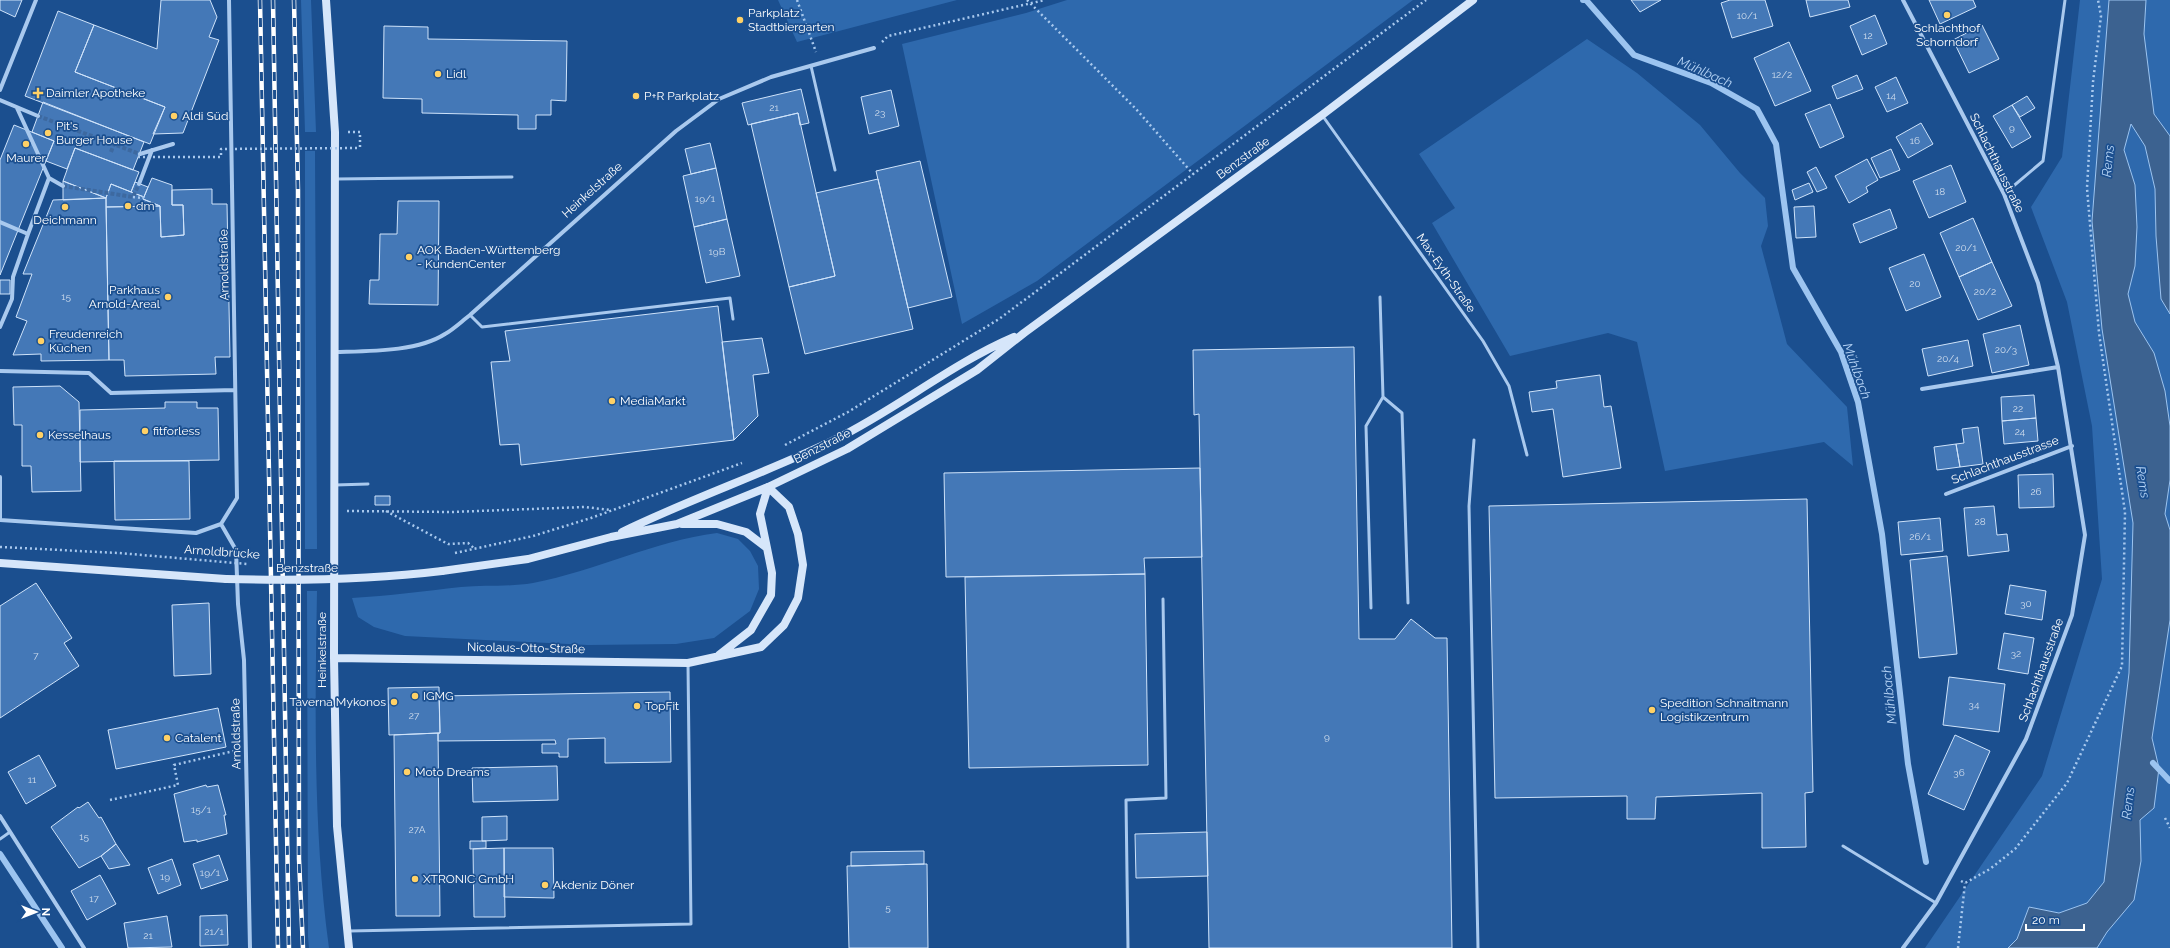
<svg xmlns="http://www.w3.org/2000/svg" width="2170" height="948" font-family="Raleway,sans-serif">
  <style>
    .green { fill: #2e69ad }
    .water { fill: #3c6290; stroke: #9cc4f0 }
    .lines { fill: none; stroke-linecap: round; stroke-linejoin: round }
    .stream { stroke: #9cc4f0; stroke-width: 6 }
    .building { fill: #4478b7; stroke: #cfe3fa }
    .street-tunnel { stroke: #3d69a0; stroke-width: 4; stroke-dasharray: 4 2; stroke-linecap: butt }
    .path { stroke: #a9c9ee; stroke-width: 2.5; stroke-dasharray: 2 3; stroke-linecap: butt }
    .lane { stroke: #a9c9ee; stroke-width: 3 }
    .street { stroke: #a9c9ee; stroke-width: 4 }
    .secondary { stroke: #d6e6fa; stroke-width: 8 }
    .rail-casing { stroke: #fff; stroke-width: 4.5 }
    .rail { stroke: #1b4f8f; stroke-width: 3; stroke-dasharray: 9; stroke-linecap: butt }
    .path-bridge { stroke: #a9c9ee; stroke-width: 2.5; stroke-dasharray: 2 3; stroke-linecap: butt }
    .secondary-bridge { stroke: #d6e6fa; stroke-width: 8 }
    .poi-dot { fill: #ffd166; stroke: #1b4f8f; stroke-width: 1.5 }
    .labels { text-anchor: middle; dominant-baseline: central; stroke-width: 3.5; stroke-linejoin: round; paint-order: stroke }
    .number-label { font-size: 10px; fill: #d0dded }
    .poi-label { font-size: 12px; fill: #fff; stroke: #1b4f8f; text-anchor: start }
    .street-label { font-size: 12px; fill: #fff; stroke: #1b4f8f }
    .water-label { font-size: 13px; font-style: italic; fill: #b5d3f5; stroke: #1b4f8f }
  </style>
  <rect width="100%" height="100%" fill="#1b4f8f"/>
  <path class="green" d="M301,0H311L316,132H305Z
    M778,0H957L797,42Z
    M1067,0H1413L1037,281L962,324L902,44L1026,13Z
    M2080,0H2170V948H1925L2042,776L2102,579L2092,426L2067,302L2031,207L2062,157Z
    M1587,39L1637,73L1700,125L1740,173L1765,198L1768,226L1761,246L1787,344L1847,407L1853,466L1824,442L1665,471L1637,342L1608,333L1510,356L1432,223L1455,208L1419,154Z
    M305,151H315L317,549H305Z
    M717,533L738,539L750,551L758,566L759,589L750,611L714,638L676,644L588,645L405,636L374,627L358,617L352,598C389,596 424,591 461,587C485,585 510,587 533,583C596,571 654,541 717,533Z
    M307,591H317C315,711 313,829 329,948H309L308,937Z"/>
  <path class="water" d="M2109,0H2146L2144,34L2154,114L2170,136V314L2161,299L2156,236L2155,189L2145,146L2131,124L2124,150L2135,185L2137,227L2135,266L2128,294L2135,322L2154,353L2165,391L2170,426V480L2165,514L2170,530V620L2152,738L2159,768L2154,808L2140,820L2141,861L2134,900L2107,932L2097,948H2008L2017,939L2029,907L2059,913L2087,903L2104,882L2129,673L2133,523L2102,329L2092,221Z"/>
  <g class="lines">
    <path class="stream" d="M1583,0H1586L1634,55L1711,83L1757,109L1776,144L1793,268L1841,352L1858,402L1882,534L1908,764L1926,862
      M2153,763L2170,781
      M0,854L62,948"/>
  </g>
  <path class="building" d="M0,0H22L15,17L0,10Z
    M161,0H210L217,17L209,37L219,40L183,133L153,134L165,107L75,72L94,25L157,49Z
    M1631,0H1661L1640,12Z
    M1730,0H1765L1773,26L1732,38L1721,3Z
    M1806,0H1848L1850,7L1810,17Z
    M1929,0H1973L1976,7L1940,24Z
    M58,11L94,25L75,72L165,107L150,144L25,96Z
    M1875,15L1887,44L1862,55L1850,26Z
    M1982,25L1999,59L1969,73L1953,40Z
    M384,26L428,27V39L567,41L566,101L551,100V115H536V129H518V115L422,113V99L383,98Z
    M1789,42L1811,91L1775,106L1754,58Z
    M1857,75L1863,89L1837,99L1832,86Z
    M1896,77L1908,103L1887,112L1875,87Z
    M801,89L809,123L800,125L798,113L748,125L742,103Z
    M891,90L899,126L869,134L861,97Z
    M2027,96L2035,108L2020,117L2012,105Z
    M43,102L144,142L133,170L75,148L67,169L46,161L54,141L32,132Z
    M1830,104L1844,137L1820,148L1805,114Z
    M2012,105L2031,137L2012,148L1993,116Z
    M798,113L835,276L789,287L751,124Z
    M1921,123L1933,144L1908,158L1896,137Z
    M14,125L54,141L0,275V160Z
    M710,143L716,168L691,174L685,149Z
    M75,148L139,172L131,192L111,184L106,198L63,181Z
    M1891,149L1900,170L1880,178L1871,158Z
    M1867,159L1878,180L1866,187L1868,192L1849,203L1835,176Z
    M920,161L952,297L908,308L876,171Z
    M1951,165L1966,202L1929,218L1913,181Z
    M1816,167L1827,188L1817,192L1807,172Z
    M716,168L727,219L694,227L683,176Z
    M152,178L172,185V205H183L184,235L161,237L160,206L143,199Z
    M878,179L913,329L805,354L789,287L835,276L816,193Z
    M63,181L106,198L63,200Z
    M135,182L148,187L144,197L131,192Z
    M1809,183L1813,192L1795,200L1792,190Z
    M111,184L144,197L143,199L160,206L106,207V198Z
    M212,189V204H227L230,357H215L216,374L125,376L124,360H109L106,207L160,206L161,237L184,235L183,205H172V190Z
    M106,198L109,360L41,361V354L13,355L27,321L16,317L32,274H23L53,200Z
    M398,201H439L438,305L369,304L370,280H379L380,234H397Z
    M1814,206L1816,237L1796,238L1794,207Z
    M1890,209L1897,228L1860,243L1853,224Z
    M1973,218L1992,262L1959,277L1940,233Z
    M727,219L740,276L706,283L694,227Z
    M1924,254L1941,297L1906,311L1889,268Z
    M1992,262L2012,306L1978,320L1959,277Z
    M0,280H10V294H0Z
    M718,306L734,440L521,465L519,444L500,445L491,362L510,361L505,331Z
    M2020,325L2029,365L1992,373L1983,334Z
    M762,338L769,373L753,375L758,416L734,440L722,342Z
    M1968,340L1973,366L1928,376L1922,349Z
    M1354,347L1359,639H1395L1411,619L1435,638H1447L1452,948H1209L1199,414L1194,415L1193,350Z
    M1600,375L1604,407L1611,406L1621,468L1563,477L1553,409L1532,412L1529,392L1557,388L1556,381Z
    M60,386L79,402L81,491L32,492L31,466H22V425H14L13,387Z
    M2034,395L2036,418L2002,421L2001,397Z
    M165,402H197V408H218L219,460L80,462V410L165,408Z
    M2036,418L2038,441L2004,444L2002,421Z
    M1978,427L1983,464L1960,467L1956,444L1964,443L1962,429Z
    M1956,444L1960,467L1937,470L1934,447Z
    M114,461H189L190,519L115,520Z
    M1200,468L1202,557L1144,558L1145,574L946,577L944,473Z
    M2053,474L2054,507L2019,508L2018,475Z
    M375,496H390V505H375Z
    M1807,499L1813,792L1805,793L1806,847L1762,848V793L1656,797L1655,819H1627V796L1495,798L1489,506Z
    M1994,506L1997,535L2007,534L2009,551L1968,556L1964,508Z
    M1940,518L1943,551L1901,555L1898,522Z
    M1947,556L1957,654L1919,658L1910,560Z
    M1145,574L1148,765L969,768L965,577Z
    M36,583L72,638L64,643L79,666L0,718V606Z
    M2010,585L2046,591L2042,620L2005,614Z
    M209,603L211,674L174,676L172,605Z
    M2004,633L2034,638L2028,674L1998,669Z
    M1949,677L2005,684L1999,732L1943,725Z
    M439,687L440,733L389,735L388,688Z
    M670,692L671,762L605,763V738L568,739V757H559V753H542V744H556L555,740L438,741V733H440L439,696Z
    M218,708L226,747L116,769L108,730Z
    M438,733L440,916H396L394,735Z
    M1955,735L1990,751L1964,810L1928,794Z
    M39,755L56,786L26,804L8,772Z
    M557,766L558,800L473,802L472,768Z
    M206,785L207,787L218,785L226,815H224L227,834L197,842V840L184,842L174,794Z
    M88,802L99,818L101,817L116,844L101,856L79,868L51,827L78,807L79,808Z
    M507,816V840L482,841V817Z
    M1207,832L1208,876L1136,878L1135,834Z
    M470,841H486V848L470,849Z
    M116,844L130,865L109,869L101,856Z
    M504,848L505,917H474L473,849Z
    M504,848H553L554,898L504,897Z
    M924,851V864L851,866V852Z
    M219,855L228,880L201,889L193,864Z
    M172,859L181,885L158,894L148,868Z
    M927,864L928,948H849L847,866Z
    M100,875L116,904L87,920L71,891Z
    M227,915L228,945L200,946V916Z
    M167,916L172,947L128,948L124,923Z"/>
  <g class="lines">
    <path class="street-tunnel" d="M38,116L140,154
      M111,152L114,144
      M63,186L133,197L139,184"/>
    <path class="path" d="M797,0L816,52
      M1027,0L1136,109L1193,174
      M882,42L888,36L1045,0
      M348,132H360V148
      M133,197L143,198L144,195
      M785,445L848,412L999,319L1426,0
      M347,511L451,512L585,507L610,510
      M386,511L448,544L468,543L475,549
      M455,553L533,536L591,518L742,463
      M110,800L178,785L174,765L234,751
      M2165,818L2170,828
      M1961,881L1965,883L1990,869L2015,849L2067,783L2122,666L2125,512L2099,333L2087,188L2093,82L2101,16L2098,0
      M1958,948L1965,883"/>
    <path class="lane" d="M811,66L835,170
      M1322,115L1483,341L1509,386L1527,455
      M336,179L512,177
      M2004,194L2043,161L2065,0
      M1380,297L1383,397L1402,413L1408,603
      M470,315L482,327L730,298L733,319
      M1474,440L1469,506L1478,948
      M335,485L368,484
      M1371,608L1366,426L1383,397
      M0,839L10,832
      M1843,846L1936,903
      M349,931L691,924L688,664
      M1128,948L1126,800L1166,798L1163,599"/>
    <path class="street" d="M0,90L36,0
      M0,100L38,116
      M17,108L49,178L28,234
      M140,154L173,144
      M49,178L63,186
      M139,184L152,150
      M0,222L28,234L13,277L12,299L0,327
      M335,352C368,351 417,352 445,334C454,329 462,321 470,315L676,131L719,99L771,77L874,48
      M0,371L89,373L111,393L235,390
      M1922,389L2058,367
      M0,477V520
      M1946,494L2072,446
      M0,520L196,533L221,524L237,498L229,0
      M221,524L236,550L238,604L244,660L250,948
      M0,816L84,948
      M1903,948L1936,903L2026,739L2072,615L2085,535L2058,367L2038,283L2004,194L1903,0"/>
    <path class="secondary" d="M326,0L335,132L334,658L337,826L349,948
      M682,524H717L746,532L767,548L772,573L771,595L751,630L719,655
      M622,532C692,498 766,473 836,439C897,409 951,364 1014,337
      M767,548L760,514L768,487
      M0,563L226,579
      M442,571L528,559L611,537L677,524L768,487L847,449L977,370L1024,333L1322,115L1473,0
      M334,658L688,663L761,647L784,625L798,598L803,565L798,534L789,507L768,487"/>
    <g class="rail-casing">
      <path id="rail" d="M260,0L278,948
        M273,0L289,948
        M294,0L298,190L299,859L303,948"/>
    </g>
    <use href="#rail" class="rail"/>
    <path class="path-bridge" d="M138,157H221V149L360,148
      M0,547L119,553L247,564"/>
    <path class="secondary-bridge" d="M226,579C300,581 369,580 442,571"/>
  </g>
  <g class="poi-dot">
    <circle cx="1947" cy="15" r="4"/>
    <circle cx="740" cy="20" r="4"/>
    <circle cx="438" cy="74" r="4"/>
    <path d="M36 87h4v4h4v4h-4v4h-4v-4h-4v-4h4z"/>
    <circle cx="636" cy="96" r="4"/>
    <circle cx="174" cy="116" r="4"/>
    <circle cx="48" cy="133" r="4"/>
    <circle cx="26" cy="144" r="4"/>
    <circle cx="128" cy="206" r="4"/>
    <circle cx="65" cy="207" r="4"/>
    <circle cx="409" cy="257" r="4"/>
    <circle cx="168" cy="297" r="4"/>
    <circle cx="41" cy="341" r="4"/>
    <circle cx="612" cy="401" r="4"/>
    <circle cx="145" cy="431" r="4"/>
    <circle cx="40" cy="435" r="4"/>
    <circle cx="415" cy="696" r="4"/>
    <circle cx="394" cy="702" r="4"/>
    <circle cx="637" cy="706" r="4"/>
    <circle cx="1652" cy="710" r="4"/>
    <circle cx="167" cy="738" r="4"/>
    <circle cx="407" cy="772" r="4"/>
    <circle cx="415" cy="879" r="4"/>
    <circle cx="545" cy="885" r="4"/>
  </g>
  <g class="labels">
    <g class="number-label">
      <text x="1747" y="15">10/1</text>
      <text x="1868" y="35">12</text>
      <text x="1782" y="74">12/2</text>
      <text x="1891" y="95">14</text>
      <text x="774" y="107">21</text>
      <text x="880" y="112">23</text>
      <text x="2012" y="127">9</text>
      <text x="1915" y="140">16</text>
      <text x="1940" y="191">18</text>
      <text x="705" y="198">19/1</text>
      <text x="1966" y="247">20/1</text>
      <text x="717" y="251">19B</text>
      <text x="1915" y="283">20</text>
      <text x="1985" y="291">20/2</text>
      <text x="66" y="296">15</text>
      <text x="2006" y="349">20/3</text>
      <text x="1948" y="358">20/4</text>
      <text x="2018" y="408">22</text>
      <text x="2020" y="431">24</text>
      <text x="2036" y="491">26</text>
      <text x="1980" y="521">28</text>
      <text x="1920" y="536">26/1</text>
      <text x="2026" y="603">30</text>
      <text x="2016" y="653">32</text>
      <text x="36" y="655">7</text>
      <text x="1974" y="704">34</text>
      <text x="414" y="715">27</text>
      <text x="1327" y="736">9</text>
      <text x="1959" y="772">36</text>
      <text x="32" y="779">11</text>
      <text x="201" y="809">15/1</text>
      <text x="417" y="829">27A</text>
      <text x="84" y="836">15</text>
      <text x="210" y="872">19/1</text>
      <text x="165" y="876">19</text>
      <text x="94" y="898">17</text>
      <text x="888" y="907">5</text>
      <text x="214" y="931">21/1</text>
      <text x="148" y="935">21</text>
    </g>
    <g class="poi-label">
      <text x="748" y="13">Parkplatz<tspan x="748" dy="14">Stadtbiergarten</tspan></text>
      <text x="1947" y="28" text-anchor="middle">Schlachthof<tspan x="1947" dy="14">Schorndorf</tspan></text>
      <text x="446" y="74">Lidl</text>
      <text x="46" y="93">Daimler Apotheke</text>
      <text x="644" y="96">P+R Parkplatz</text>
      <text x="182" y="116">Aldi Süd</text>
      <text x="56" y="126">Pit's<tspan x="56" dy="14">Burger House</tspan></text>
      <text x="26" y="158" text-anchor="middle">Maurer</text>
      <text x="136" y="206">dm</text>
      <text x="65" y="220" text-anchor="middle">Deichmann</text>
      <text x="417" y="250">AOK Baden-Württemberg<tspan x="417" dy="14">- KundenCenter</tspan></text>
      <text x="160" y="290" text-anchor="end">Parkhaus<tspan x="160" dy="14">Arnold-Areal</tspan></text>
      <text x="49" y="334">Freudenreich<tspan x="49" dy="14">Küchen</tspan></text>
      <text x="620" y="401">MediaMarkt</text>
      <text x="153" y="431">fitforless</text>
      <text x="48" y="435">Kesselhaus</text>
      <text x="423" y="696">IGMG</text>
      <text x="386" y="702" text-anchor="end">Taverna Mykonos</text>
      <text x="1660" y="703">Spedition Schnaitmann<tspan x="1660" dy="14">Logistikzentrum</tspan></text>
      <text x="645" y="706">TopFit</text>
      <text x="175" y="738">Catalent</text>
      <text x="415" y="772">Moto Dreams</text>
      <text x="423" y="879">XTRONIC GmbH</text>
      <text x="553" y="885">Akdeniz Döner</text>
    </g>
    <g class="street-label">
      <text transform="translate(1243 158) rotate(-36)">Benzstraße</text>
      <text transform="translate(1997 163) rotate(64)">Schlachthausstraße</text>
      <text transform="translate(592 190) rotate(-42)">Heinkelstraße</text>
      <text transform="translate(224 265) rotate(-91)">Arnoldstraße</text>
      <text transform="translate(1446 273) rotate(55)">Max-Eyth-Straße</text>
      <text transform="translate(822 446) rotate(-27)">Benzstraße</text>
      <text transform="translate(2005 460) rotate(-21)">Schlachthausstrasse</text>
      <text transform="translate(222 552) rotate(4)">Arnoldbrücke</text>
      <text x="307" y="568">Benzstraße</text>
      <text transform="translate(526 648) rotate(1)">Nicolaus-Otto-Straße</text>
      <text transform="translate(322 650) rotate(-90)">Heinkelstraße</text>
      <text transform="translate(2041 670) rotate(-70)">Schlachthausstraße</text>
      <text transform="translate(236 734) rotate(-91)">Arnoldstraße</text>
    </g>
    <g class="water-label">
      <text transform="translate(1705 72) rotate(24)">Mühlbach</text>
      <text transform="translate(2108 161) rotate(-84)">Rems</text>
      <text transform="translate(1857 371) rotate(70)">Mühlbach</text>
      <text transform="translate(2143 482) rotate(81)">Rems</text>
      <text transform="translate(1889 695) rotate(-96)">Mühlbach</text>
      <text transform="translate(2128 803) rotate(-83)">Rems</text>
    </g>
  </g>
  <g transform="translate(36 912) rotate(90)" stroke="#1b4f8f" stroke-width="3" paint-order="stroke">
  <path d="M0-3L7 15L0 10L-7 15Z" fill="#ffffff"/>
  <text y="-6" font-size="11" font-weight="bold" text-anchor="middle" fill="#ffffff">N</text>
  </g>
  <path d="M2026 924v6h58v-6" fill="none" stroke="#ffffff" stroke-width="2"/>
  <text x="2032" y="924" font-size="12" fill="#ffffff" stroke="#1b4f8f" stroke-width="3" paint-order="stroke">20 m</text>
</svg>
